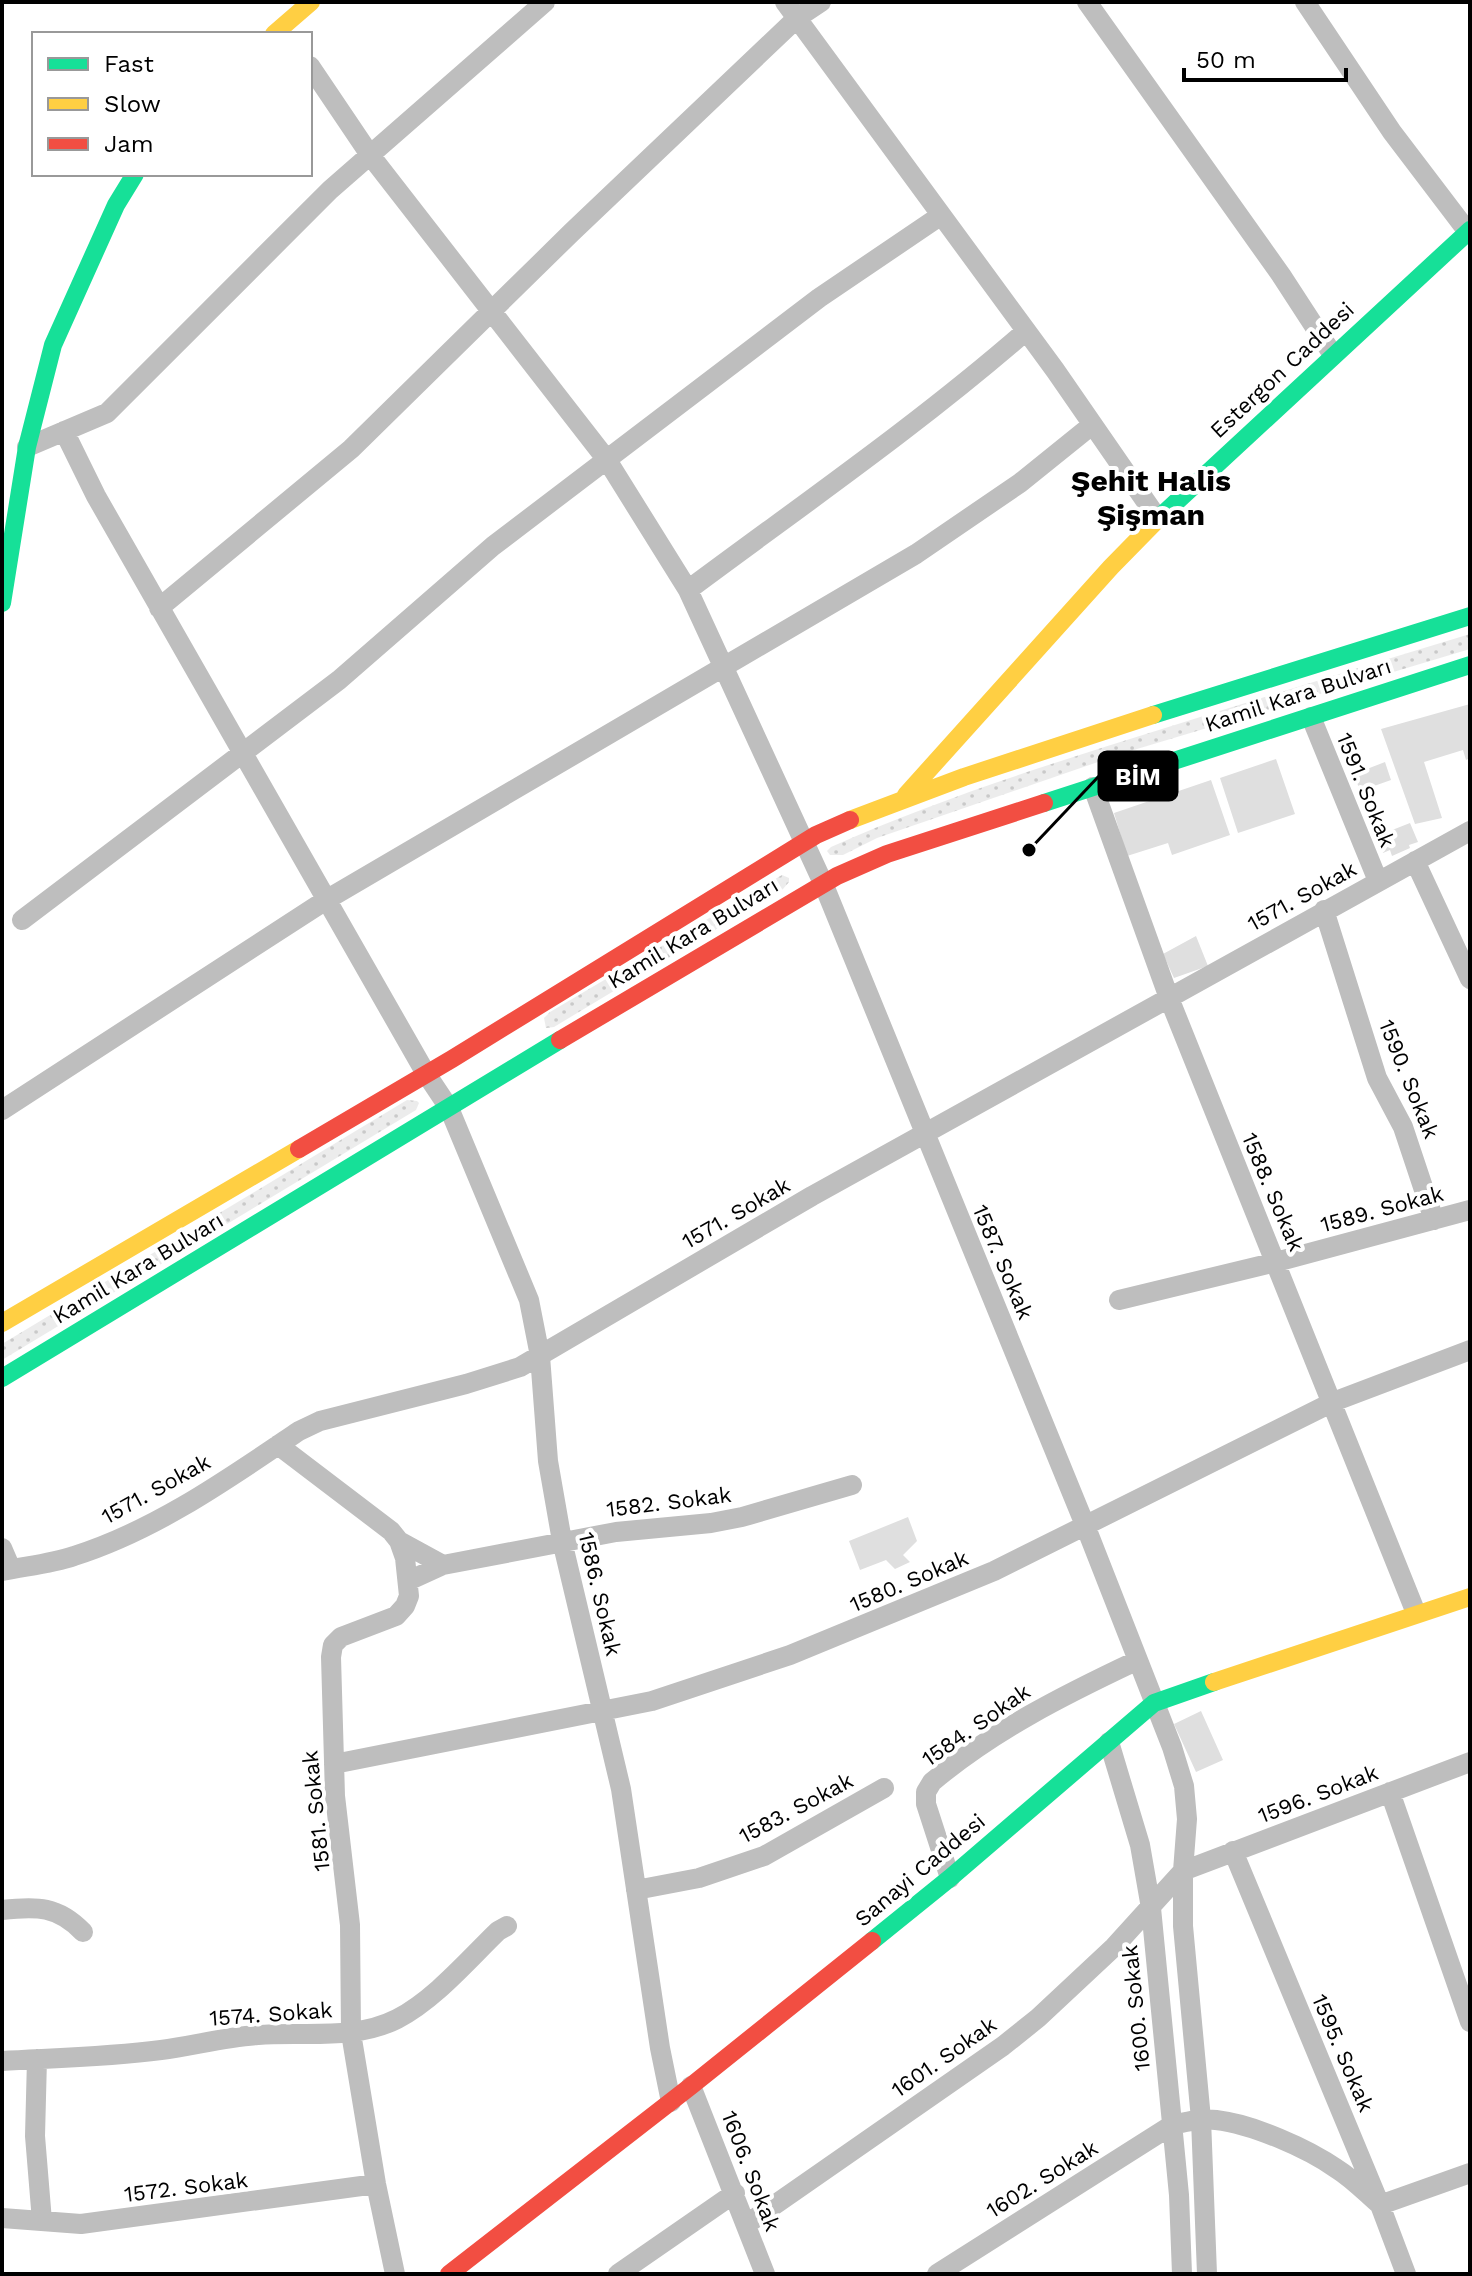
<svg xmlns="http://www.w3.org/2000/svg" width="1472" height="2276" font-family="'Work Sans',sans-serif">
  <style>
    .grass { fill: url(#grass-dots) }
    .building { fill: #dfdfdf }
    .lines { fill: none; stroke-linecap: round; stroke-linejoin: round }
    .street { stroke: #bebebe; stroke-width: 20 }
    .fast { stroke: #16e098; stroke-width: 18 }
    .slow { stroke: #ffcf43; stroke-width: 18 }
    .jam { stroke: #f24e42; stroke-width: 18 }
    .labels { text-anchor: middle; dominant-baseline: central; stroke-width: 8; stroke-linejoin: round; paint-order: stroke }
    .street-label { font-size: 22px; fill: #000; stroke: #fff }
    .district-label { font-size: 30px; font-weight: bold; fill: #000; stroke: #fff }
    .leader { fill: none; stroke: #000; stroke-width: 3 }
    .callout-dot { fill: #000; stroke: #fff; stroke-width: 3 }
    .callout { fill: #000; stroke: #000; stroke-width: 3 }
    .callout-label { font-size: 24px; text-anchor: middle; font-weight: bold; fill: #fff }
  </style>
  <defs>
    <pattern id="grass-dots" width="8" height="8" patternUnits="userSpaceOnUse" patternTransform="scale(2)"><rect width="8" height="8" fill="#ececec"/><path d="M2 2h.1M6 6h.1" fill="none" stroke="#c9c9c9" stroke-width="1.8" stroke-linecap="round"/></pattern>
  </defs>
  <rect width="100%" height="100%" fill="#fff"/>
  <path class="grass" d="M1470,634V649L1127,752L877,838L843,855H830L827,851L831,847C938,799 1050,764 1162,729C1265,697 1367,665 1470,634Z
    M782,875L789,878V882L783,889L554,1027L546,1028L544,1018L550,1012Z
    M407,1100L417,1101L419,1103L416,1110L2,1360V1344Z"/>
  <path class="building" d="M1470,704V758L1466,760L1463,750L1424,762L1442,818L1415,824L1381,729Z
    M1276,759L1295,814L1238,833L1220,778Z
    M1385,762L1391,780L1360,791L1354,774Z
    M1211,780L1230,835L1172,855L1168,843L1127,856L1114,813Z
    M1410,823L1418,842L1409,845L1410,848L1392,856L1390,850L1383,853L1377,836Z
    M1196,936L1208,966L1174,978L1163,954Z
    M908,1517L917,1541L903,1555L910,1562L895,1569L886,1560L860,1570L849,1541Z
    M1201,1711L1223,1760L1196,1772L1174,1724Z"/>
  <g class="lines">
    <path class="street" d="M785,2L1055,370L1158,519
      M1087,2L1281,275L1333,355
      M1305,2L1392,132L1468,232
      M310,66L370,155L607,460L688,590L823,883L1085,1525L1172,1747L1184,1786L1187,1819L1183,1871V1926L1201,2119L1207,2274
      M64,431L96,496L425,1072L449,1108L529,1300L540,1356L548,1461L562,1541L621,1789L660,2048L671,2102
      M27,447L107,413L330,190L545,2
      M688,590C802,505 918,425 1026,331
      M159,608L351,449L572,232L797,18L821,2
      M1311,717L1378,881
      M1093,787L1169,998L1416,1613
      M1415,861L1470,979
      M1324,910L1377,1078L1403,1127L1434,1220
      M22,920L339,680L493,546L819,298L940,216
      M2,1110L326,900L916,554L1020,483L1092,425
      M1119,1300L1276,1262L1470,1210
      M278,1445L391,1531L399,1541L405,1558L409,1596L405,1606L396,1616L341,1637L333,1645L331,1657L335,1796L350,1925L351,2033L376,2184L395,2274
      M399,1541L443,1565L408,1581
      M2,1548L11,1569
      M443,1565L616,1532L711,1523L742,1517L852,1485
      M2,1571C26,1566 51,1564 74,1556C156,1530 228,1479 299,1431L320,1421L466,1384L520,1367L812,1196L1470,831
      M1109,1742L1140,1845L1151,1908L1179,2195L1182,2274
      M334,1764L652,1701L790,1655L994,1571L1333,1402L1470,1350
      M1390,1792L1470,2022
      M1233,1851L1380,2205L1406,2274
      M950,1878L926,1804V1792L932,1782C994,1730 1064,1695 1136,1661
      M636,1890L699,1878L764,1856L884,1788
      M2,1910C37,1906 58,1906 83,1932
      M37,2059L35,2136L42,2221
      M2,2061C55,2058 108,2057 161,2050C193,2046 225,2037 258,2035C303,2031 354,2041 397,2019C435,1999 467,1961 498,1931L507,1926
      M691,2086L765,2274
      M2,2218L81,2224L376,2184
      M747,2224L1003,2046L1038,2018L1114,1947L1183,1871L1470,1762
      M618,2274L735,2193
      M937,2274L1172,2125C1186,2122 1201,2118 1216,2120C1252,2124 1307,2148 1337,2169C1353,2179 1366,2193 1380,2205L1470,2173"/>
    <path class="fast" d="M1161,516L1470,230
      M2,603L27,447L53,345L116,205L135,174
      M1153,715L1470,616
      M1044,803L1470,665
      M2,1378L560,1040
      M872,1941L950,1878L1154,1703L1214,1682"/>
    <path class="slow" d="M274,34L311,2
      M906,795L1111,567L1161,516
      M850,820L964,777L1153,715
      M2,1323L299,1149
      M1214,1682L1470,1597"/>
    <path class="jam" d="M560,1040L837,876L887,854L1044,803
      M299,1149L452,1059L816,835L850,820
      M449,2274L691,2086L872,1941"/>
  </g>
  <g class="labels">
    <g class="street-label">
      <text transform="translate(1282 370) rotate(-43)">Estergon Caddesi</text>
      <text transform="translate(1298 695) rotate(-18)">Kamil Kara Bulvarı</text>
      <text transform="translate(1366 790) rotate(68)">1591. Sokak</text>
      <text transform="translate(1302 896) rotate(-29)">1571. Sokak</text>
      <text transform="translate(693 933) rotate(-31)">Kamil Kara Bulvarı</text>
      <text transform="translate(1409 1079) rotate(68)">1590. Sokak</text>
      <text transform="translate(1273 1192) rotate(67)">1588. Sokak</text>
      <text transform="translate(1382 1209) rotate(-15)">1589. Sokak</text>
      <text transform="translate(736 1213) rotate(-30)">1571. Sokak</text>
      <text transform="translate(1003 1262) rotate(67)">1587. Sokak</text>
      <text transform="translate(138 1268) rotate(-31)">Kamil Kara Bulvarı</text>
      <text transform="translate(156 1489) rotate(-29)">1571. Sokak</text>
      <text transform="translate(669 1502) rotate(-7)">1582. Sokak</text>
      <text transform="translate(909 1581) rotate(-23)">1580. Sokak</text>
      <text transform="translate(600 1594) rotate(77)">1586. Sokak</text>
      <text transform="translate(976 1725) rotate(-35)">1584. Sokak</text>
      <text transform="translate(1318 1794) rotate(-21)">1596. Sokak</text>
      <text transform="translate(796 1808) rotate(-28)">1583. Sokak</text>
      <text transform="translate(316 1811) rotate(-96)">1581. Sokak</text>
      <text transform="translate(920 1870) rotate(-40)">Sanayi Caddesi</text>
      <text transform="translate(1136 2008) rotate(-96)">1600. Sokak</text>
      <text transform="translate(271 2014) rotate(-4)">1574. Sokak</text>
      <text transform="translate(1343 2053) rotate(67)">1595. Sokak</text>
      <text transform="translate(944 2057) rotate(-35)">1601. Sokak</text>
      <text transform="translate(751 2171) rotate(69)">1606. Sokak</text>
      <text transform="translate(1042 2179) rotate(-32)">1602. Sokak</text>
      <text transform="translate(186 2187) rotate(-7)">1572. Sokak</text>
    </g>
    <g class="district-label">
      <text x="1151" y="480">Şehit Halis<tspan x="1151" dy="34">Şişman</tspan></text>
    </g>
  </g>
  <path class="leader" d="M1029 850L1099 776"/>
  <circle class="callout-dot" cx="1029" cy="850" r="8"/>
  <rect class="callout" x="1099" y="752" width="78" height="48" rx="8"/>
  <g class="callout-label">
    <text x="1138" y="785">BİM</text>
  </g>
  <rect width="1472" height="2276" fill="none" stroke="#000000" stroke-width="8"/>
  <rect x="32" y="32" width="280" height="144" fill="#ffffff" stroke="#999999" stroke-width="2"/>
  <rect x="48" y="58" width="40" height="12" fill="#16e098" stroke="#999999" stroke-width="2"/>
  <text x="104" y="72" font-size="24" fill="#000000">Fast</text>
  <rect x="48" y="98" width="40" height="12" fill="#ffcf43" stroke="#999999" stroke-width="2"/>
  <text x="104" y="112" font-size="24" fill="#000000">Slow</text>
  <rect x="48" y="138" width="40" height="12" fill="#f24e42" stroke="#999999" stroke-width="2"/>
  <text x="104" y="152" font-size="24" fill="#000000">Jam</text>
  <path d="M1184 68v12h162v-12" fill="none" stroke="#000000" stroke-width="4"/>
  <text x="1196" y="68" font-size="24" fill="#000000" stroke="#ffffff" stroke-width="6" paint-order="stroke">50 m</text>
</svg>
